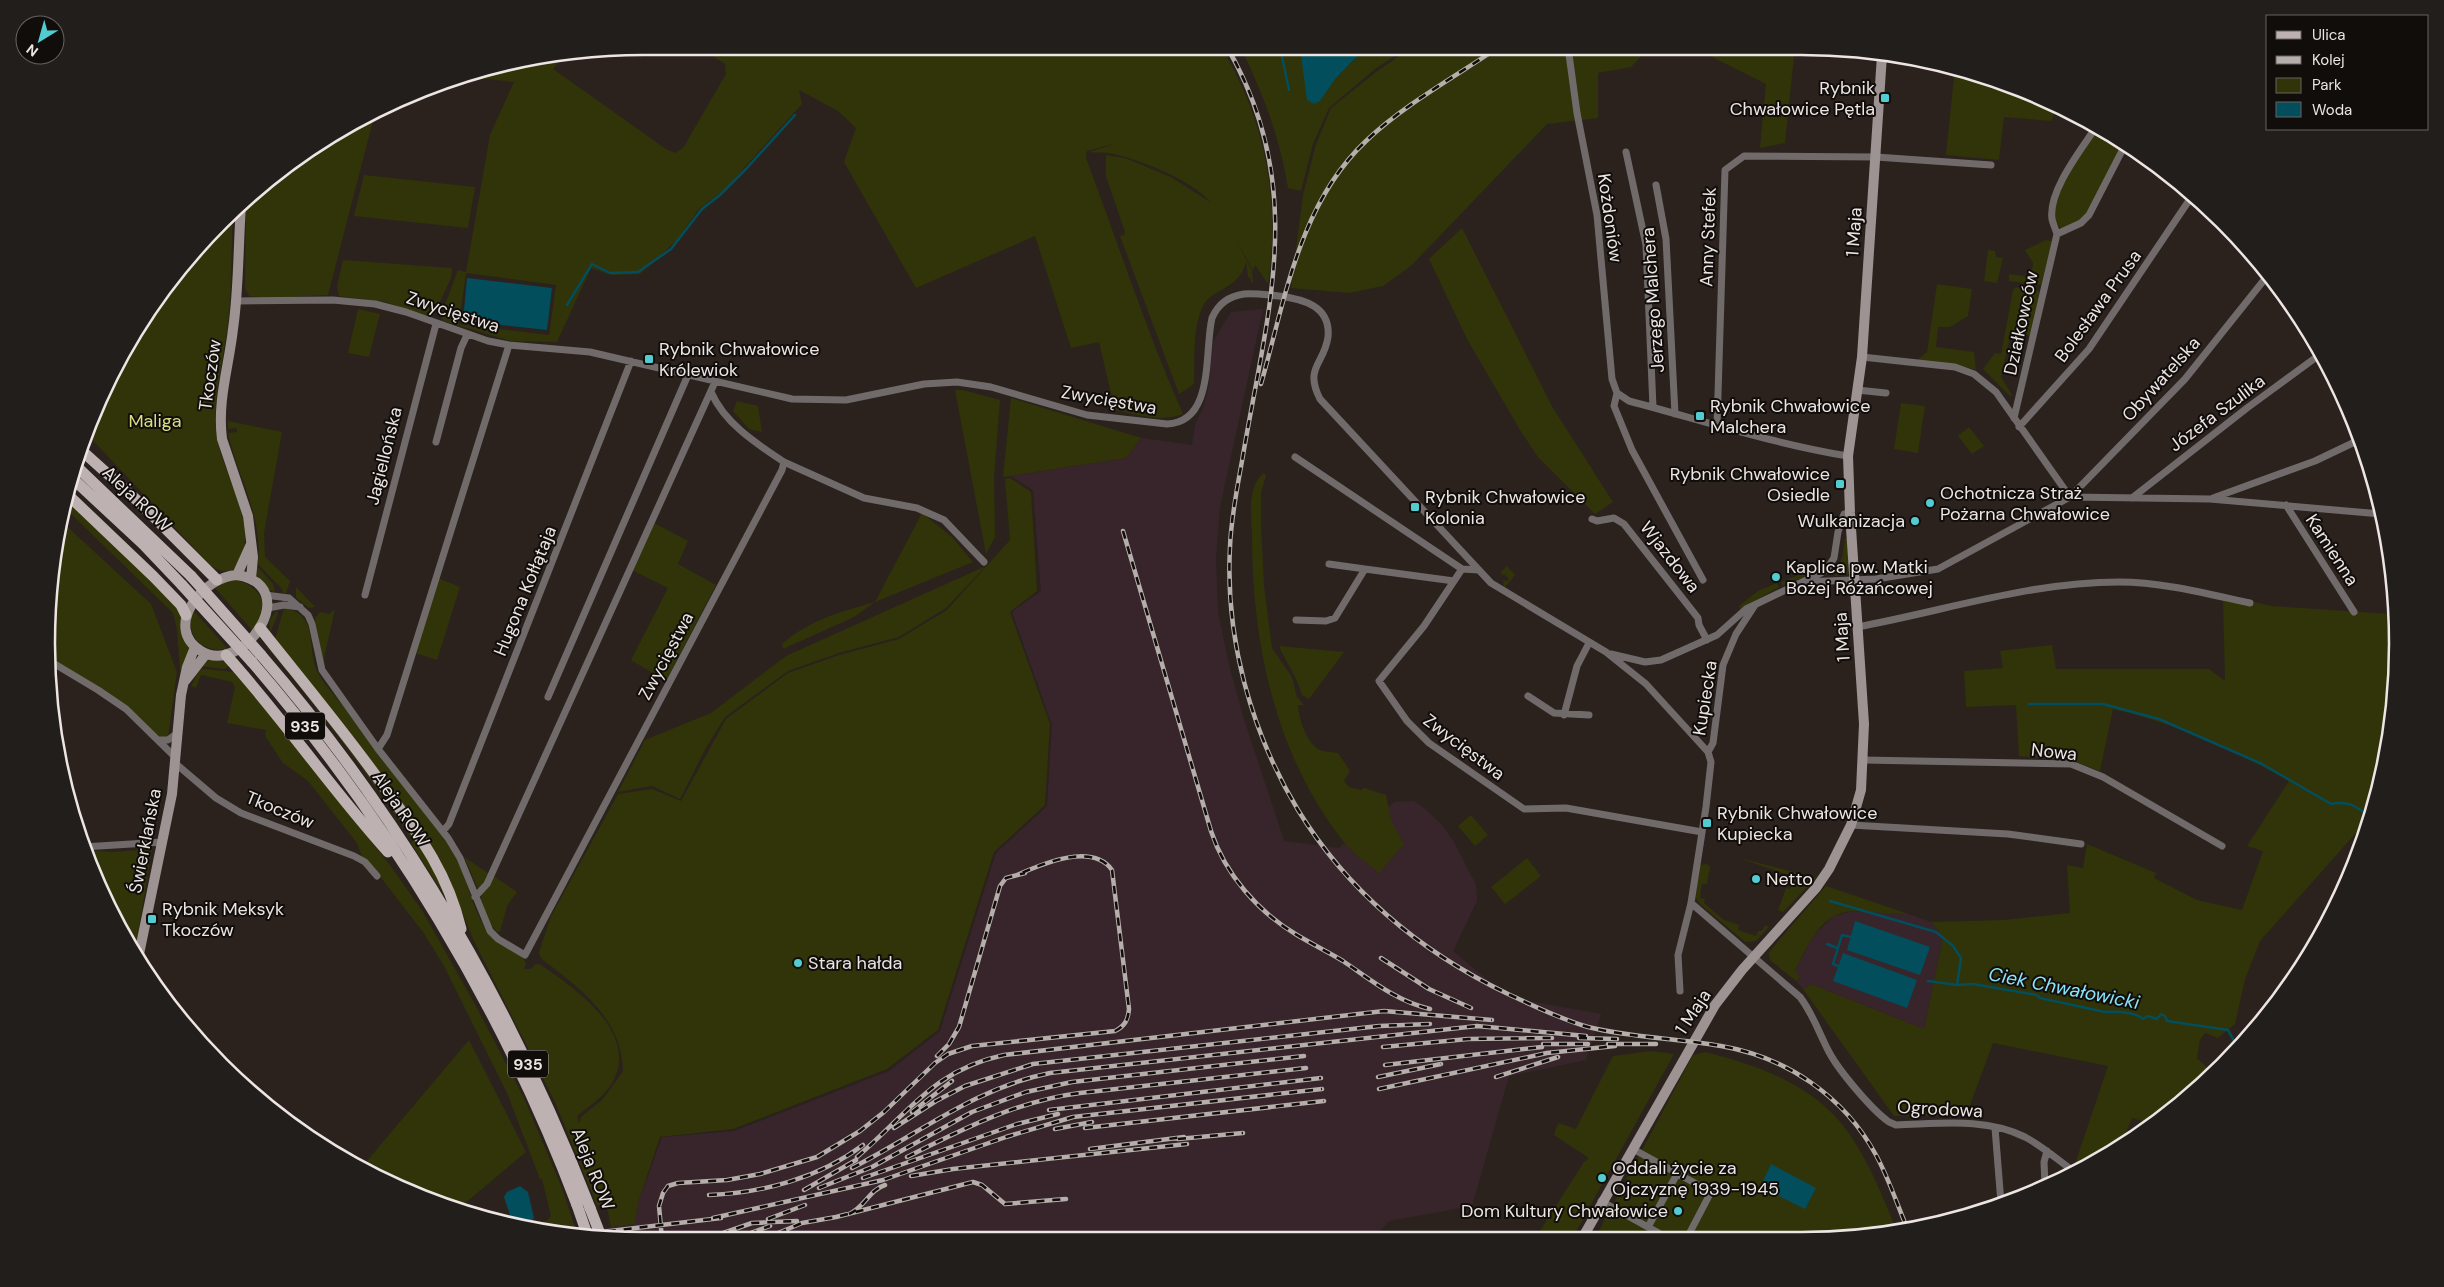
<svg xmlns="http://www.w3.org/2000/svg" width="2444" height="1287" font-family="'DM Sans',sans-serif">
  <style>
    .industrial { fill: #38252c }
    .green { fill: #313308; fill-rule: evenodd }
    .water { fill: #024e5c }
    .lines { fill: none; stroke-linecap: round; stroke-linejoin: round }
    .stream { stroke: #024e5c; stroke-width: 2.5 }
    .street { stroke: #706b6a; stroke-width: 7 }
    .secondary { stroke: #9c9392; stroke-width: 10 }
    .primary { stroke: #bdb2b1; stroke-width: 11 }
    .rail-casing { stroke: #b5aeab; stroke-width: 4.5 }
    .rail { stroke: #100d0b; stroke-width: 2.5; stroke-dasharray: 8; stroke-linecap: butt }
    .primary-bridge { stroke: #bdb2b1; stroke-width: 11 }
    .poi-dot { fill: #52ccd0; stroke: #100d0b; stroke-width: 2 }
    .labels { text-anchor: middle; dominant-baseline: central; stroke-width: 4; stroke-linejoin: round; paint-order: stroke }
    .shield { fill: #100d0b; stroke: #aaa4a2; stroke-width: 1 }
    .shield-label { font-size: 16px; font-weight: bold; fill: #ece5e3 }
    .poi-label { font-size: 18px; fill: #ece5e3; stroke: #100d0b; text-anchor: start }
    .street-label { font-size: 18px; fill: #ece5e3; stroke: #100d0b }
    .park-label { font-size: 18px; fill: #d9de82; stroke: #100d0b }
    .water-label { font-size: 19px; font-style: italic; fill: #8ae5fc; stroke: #100d0b }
    .rim { fill: none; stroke: #ece5e3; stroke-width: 2.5 }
  </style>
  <rect width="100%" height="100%" fill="#2b221e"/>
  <path class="industrial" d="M1263,309L1220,507L1216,558L1218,612L1229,665L1243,716L1284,841L1339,848L1394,802L1414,801L1424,808L1442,825L1454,842L1476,885L1477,901L1453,951L1508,997L1601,1014L1586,1060L1509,1076L1472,1206L1389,1221L1374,1237L641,1239L638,1231L587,1237L562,1233L635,1224L638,1203L662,1137L734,1131L889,1071L940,1031L996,853L1047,806L1052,725L1012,612L1041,591L1033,490L1011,476L1126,458L1141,438L1192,445L1195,425L1204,406L1209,384L1213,342L1231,312Z
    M1854,911L1906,913L1931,922L1939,931L1942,942L1924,1029L1811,984L1803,989L1796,981L1801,977L1795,971L1813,936L1834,916Z"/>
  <path class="green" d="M697,46L1221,47C1265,119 1281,201 1268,284L1255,265L1253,271L1235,237L1252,271L1253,282L1251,283V279L1248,277L1246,262C1239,290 1212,288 1203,306C1192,328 1195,359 1194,384L1179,394L1120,236L1125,235L1124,229L1106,176V155L1125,158L1171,177L1210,202C1194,181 1135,157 1108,153C1101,152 1096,153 1089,152L1117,143L1087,151L1086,158C1118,243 1146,330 1183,414C1161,422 1138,415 1115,410L1099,342L1071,348L1035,236L916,288L844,162L856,128L838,111L799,90L802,104L724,190L699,209L676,241L640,274L611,275L591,268L557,342L511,341L443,321L441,315L458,270L466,272L490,135L514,82L459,76L527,58L565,54L553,69L666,149L675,153L683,148L726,74L725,64ZM466,273L556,285L549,335L459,324Z
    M1240,47H1408L1375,69L1329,108L1313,144L1301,191L1288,188C1280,138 1263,92 1240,47Z
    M1412,47H1650L1631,67L1598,73V118L1547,124L1412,265L1383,286L1349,293L1291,288L1303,195L1316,144L1331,108L1376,72Z
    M1701,47H1795L1785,143L1760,148L1766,84L1704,53Z
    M1955,67L2059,106L2051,121L2004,117L1999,160L1946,155Z
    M375,113L328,295L271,298L249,296L245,288L246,201C285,165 327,135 375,113Z
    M2096,128L2123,144L2086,217L2063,230C2058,225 2054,220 2055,213C2055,187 2083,150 2096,128Z
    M364,175L475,187L468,228L354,216Z
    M233,214C231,247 232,280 229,313C226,354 211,396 217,437C224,481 261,524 237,568C226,573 218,572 209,564L86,433L92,415L147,312L195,249Z
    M1462,228L1553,408L1613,502L1595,514L1538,457L1520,430L1467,339L1429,259Z
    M2046,240L2052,241L2041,285L2009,281V274L2031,277L2033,263L2025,250Z
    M1988,250L1995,251L1996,257L2003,258L1997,283L1984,281Z
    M343,260L452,268L451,278L434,315H426L385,302L339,296L337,286Z
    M1937,284L1972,289L1968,316L1950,327H1938L1936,347L1974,352L1976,370L1956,364L1917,360L1927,352Z
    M2016,287L2040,291L2030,336L2011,332L2001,377L2012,395L2010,396L1983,369L1995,353L2001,354L2013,290Z
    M358,309L380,314L369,357L348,353Z
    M955,390H963L1000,400L994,477L995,537L986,554Z
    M1011,398L1141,438L1126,458L1003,477Z
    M737,401L758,406L762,432L749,429L733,411Z
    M1901,403L1925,406L1918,453L1894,449Z
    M228,421L282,432L264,533L265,557L290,581L286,593H283L282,589L258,564C263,518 240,481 229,438L228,433L237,432V428L228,429Z
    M1969,427L1984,446L1972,454L1958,436Z
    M1264,473L1266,476L1261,492V523L1264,586L1272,648L1292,677L1297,697L1304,705H1298C1299,719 1306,741 1318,749C1322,752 1332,752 1338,753L1350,771L1344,781L1349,787L1361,790L1364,788L1386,795L1391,820L1404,844L1379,873C1366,862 1350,851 1340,837C1275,752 1252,642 1252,537C1252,518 1246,486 1264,473Z
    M1010,478L1031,492L1037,591L1010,612L1050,724L1045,805L994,852L938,1030L887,1069L733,1129L660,1137L638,1203L635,1224L611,1227L607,1208H603V1204L597,1206L555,1102L474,941L440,859L275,639L284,608C320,614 306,648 318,673C327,689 342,703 353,718C363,731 371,746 381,759C390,770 400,780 409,790C426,810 440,831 453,853C471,882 472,924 502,946C511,947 522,954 526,963L524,969H530L536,964L541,965C576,989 642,1034 611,1085C603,1097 588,1107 577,1116L579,1123L582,1116L603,1099L623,1071C622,1019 581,989 543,960L539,954L540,949L551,916L618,794L652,789L681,801L726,719L788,673L839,655L899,639L947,610L1010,540L1005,479Z
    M65,497L180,610L190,648L183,669H180L177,629L173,613L64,507Z
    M922,513L952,537L973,562L875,602L854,617L783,649L782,644C809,620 840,612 875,602Z
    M61,521L151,604L177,672L167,744L104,694L48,660V604Z
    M654,523L688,541L678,564L716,585L666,681L631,660L668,588L632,570Z
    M1845,538L1847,539L1849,574L1835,576L1834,572L1842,558Z
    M1826,561H1829L1822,569L1782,586L1781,582L1823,565Z
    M255,564L273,584L275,592C262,589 256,577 255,564Z
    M986,566L946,608L899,637L839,653L788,671L725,717L706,748L680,799L652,786L618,792L645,740L711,713L786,656Z
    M1507,566L1515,575L1504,588L1503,579L1506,582L1509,579L1504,574L1502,576L1501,572Z
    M438,578L460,587L437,660L415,653Z
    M237,580C264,589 270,607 252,630L215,588L225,582Z
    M1777,583L1779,587L1740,609L1739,606L1758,591Z
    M296,587L315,607L309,608L296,598Z
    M2223,600L2250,601L2272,606L2390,614L2394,610L2396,683L2377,798L2371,816L2260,941L2245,979L2235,1024L2218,1038L2205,1033L2200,1040L2197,1058L2212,1072L2164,1118L2153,1124L2132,1118L2123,1141L2078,1167L2075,1164L2108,1066L1993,1043L1966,1116H1894L1803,989L1811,984L1924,1029L1942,942L1939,931L1931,922L2004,920L2070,913L2067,865L2083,868L2087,844L2156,873L2154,878L2197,900L2242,910L2263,851L2247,846L2289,781C2236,751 2172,722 2113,709L2100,771L2073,761L2019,756L2016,705L1966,707L1964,671L2003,668L2000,651L2052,645L2056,669H2209L2225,681Z
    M335,609L323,663L315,618L320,612L329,614Z
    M193,610L228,649C204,654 183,635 193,610Z
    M277,610L278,614L270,633L269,621Z
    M269,644L310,693L423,846L451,906L411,843L413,841C368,774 319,709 267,647Z
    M1279,646L1344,652L1309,699L1302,695C1296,674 1287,665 1279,646Z
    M208,659H219L230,665L225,669L199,666Z
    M203,669L235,672L390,865L423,912L477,1008L524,1098L562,1188L575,1227L543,1225L551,1216L542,1179H540L507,1093L444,966L423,932L372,866L362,857L357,843L308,781L283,763L265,736L266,730L227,723L235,687L232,682L201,675L196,688L191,686L198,671Z
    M1471,815L1488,835L1475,846L1458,826Z
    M152,849L137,940L134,951L92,872L85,853L88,850L114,852Z
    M464,857L488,873L483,885L478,889Z
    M1736,857L1816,878L1783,912L1778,910L1786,888L1790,889L1794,877Z
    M1527,858L1541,876L1505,904L1491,887Z
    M1707,864L1710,867L1707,884H1702L1700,898L1705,899L1704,903L1724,920L1739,925L1738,930L1756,936L1758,931H1761L1766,925L1769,927L1756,941L1745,942L1699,903L1696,898L1698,869L1699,865Z
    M492,875L517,892L507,906L500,932L496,931C490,923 479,908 481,898C483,891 489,882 492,875Z
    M1826,886L1906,913C1889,915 1873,911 1855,911C1821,911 1808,945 1795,971L1801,977L1796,981L1770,960L1769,952Z
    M469,1040L526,1152L458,1209L379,1179L361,1168Z
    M1652,1051L1674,1054L1573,1237H1536L1584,1162L1589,1158L1554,1135L1558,1123L1576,1129L1613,1056Z
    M1705,1052C1762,1066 1822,1088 1854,1141C1872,1169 1884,1200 1897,1231L1879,1236H1596L1693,1055Z"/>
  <path class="water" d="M1320,47H1362L1364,49L1336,78L1320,101L1314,104L1307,100L1301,56L1303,51Z
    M467,278L552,288L547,330L463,321Z
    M1855,921L1930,947L1920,975L1847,950Z
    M1843,953L1917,980L1907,1008L1833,981Z
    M1771,1164L1816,1188L1805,1209L1760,1187Z
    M520,1186L528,1192L534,1218L532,1221L521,1226L515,1224L512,1221L504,1197L507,1192Z"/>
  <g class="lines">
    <path class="stream" d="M1280,47L1289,90
      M567,305L592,264L610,273L638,272L671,249L702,209L720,195L746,169L795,115
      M2029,704H2103L2159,719L2262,764L2331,804C2348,800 2357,807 2370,817
      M1830,901L1936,932L1953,946L1961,958L1957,985
      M1827,944L1837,948
      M1838,966L1833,964L1842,935L1851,937
      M1928,981L1957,985L1973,984L2037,995L2040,998L2105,1012C2115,1011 2136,1012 2143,1019L2148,1016L2157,1019L2161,1014L2165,1016L2167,1021L2228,1030L2238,1048"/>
    <path class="street" d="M1568,47L1577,113L1597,215L1612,379L1617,393L1629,401C1701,420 1774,444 1848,456
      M1626,152L1646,245L1653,407
      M1656,185L1666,239L1675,414
      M2057,234L2081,223L2089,215L2125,145
      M236,301L333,300L375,304L406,312L488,341L509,345L590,352L792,399L846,400L924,384L957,382L991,387L1087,415L1167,424C1215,422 1204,352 1212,318C1218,304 1229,296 1244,294C1256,293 1267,295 1279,296C1303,299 1331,306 1328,337C1324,365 1304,367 1320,399L1491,583L1606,652L1646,684L1708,752L1711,762L1706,807L1691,903L1678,955L1680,991
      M1862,357L1955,367L1974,374L1996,392L2070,497
      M1857,390L1886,393
      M1617,393L1614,406L1632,450L1703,580
      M2014,418L2057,234C2056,230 2053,224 2052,219C2048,191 2081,150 2096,127
      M1717,426L1725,170L1744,156L1876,157L1991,165
      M2019,427L2089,349L2192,196
      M436,442L461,348L467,335
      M1295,457L1462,569L1479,570
      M784,462L864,498L917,508L944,520L984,562
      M2070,497L2185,379L2268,275
      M2132,498L2247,408L2322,353
      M2213,498L2315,461L2361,439
      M2286,505L2354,612
      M1592,519L1597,521L1614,518L1624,524L1698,618L1699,625L1707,640
      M1365,569L1454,581
      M1462,569L1424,626L1379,681L1407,721L1429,743L1524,809L1566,808L1702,832
      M1804,582L1876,579L1938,569L2070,497L2210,499L2381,514
      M265,595L289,598L308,615L312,624L322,670L378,749L448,838L460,858L490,931L498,939L525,955L782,470L784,462C757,444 725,424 711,392
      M365,595L436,324
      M268,608L284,605L300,607
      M1296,620L1326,621L1335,618L1365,569L1329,564
      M1857,627C1944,611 2030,582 2119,582C2163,582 2208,594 2250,603
      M1611,654L1645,662L1661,660L1717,635L1746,609L1821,573L1827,569L1834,558L1838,532L1844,514L1850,513
      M48,660L98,690L126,709L175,757
      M1528,696L1554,713L1589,715
      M548,697L688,375
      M1564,715L1577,666L1589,643
      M158,740H168L176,734
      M378,749L387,735L509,345
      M1708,752L1713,743L1723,665L1736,634L1755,605
      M1863,760L2071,764L2103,777L2222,846
      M175,763L216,798L241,813L354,856L365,862L377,876
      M1851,825L2008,834L2081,844
      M443,831L449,824L631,361
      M83,847L163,842
      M475,897L487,884L715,382
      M1691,903L1800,997C1813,1014 1819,1033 1829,1052C1839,1071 1872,1110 1889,1122L1896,1125C1938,1124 1985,1117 2025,1137C2042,1146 2057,1159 2072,1170
      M1995,1128L2001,1203
      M1633,1149L1711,1192L1688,1236
      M2045,1186L2044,1162L2047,1151
      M1601,1201L1664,1236
      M1648,1227L1677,1174"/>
    <path class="secondary" d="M241,206C238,247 239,288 233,329C229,366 217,401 222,439L248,516L253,557L251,579
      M237,575C305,586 243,677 201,651C162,627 204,576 237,575Z
      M237,575L251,544
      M185,681L206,654
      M138,959L172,794L181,695L187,667L195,647
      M1583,1237L1715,1005L1742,970L1816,888L1829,869L1851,825L1861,790L1864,724L1850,513L1848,456L1862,357L1882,55"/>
    <path class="primary" d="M80,449L141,504L217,580
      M75,465L191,576
      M71,477L143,544L182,585
      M66,493L153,576L181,605L186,615
      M260,628C302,681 345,732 384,787C419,835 447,871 461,929
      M226,655C283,718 331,789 388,852
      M261,655C403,819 512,1007 590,1208
      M252,662C390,822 503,1008 577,1205"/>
    <g class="rail-casing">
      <path id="rail" d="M1227,47C1309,189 1267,312 1242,461C1237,489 1231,518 1230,547C1225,638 1251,732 1298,810C1349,893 1421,952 1508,994C1534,1006 1560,1019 1588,1027C1632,1038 1677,1038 1721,1046C1786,1057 1844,1096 1876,1155C1889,1179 1897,1204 1907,1228
        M1261,384C1285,300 1299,204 1366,141C1402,106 1456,76 1499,47
        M1123,531L1211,831C1225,874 1258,912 1297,935C1312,944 1328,952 1343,961C1371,980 1396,1001 1430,1009
        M1381,958L1429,989L1471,1008
        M1579,1038L1617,1039
        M1543,1044H1588
        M1608,1044H1656
        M1383,1047L1468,1039L1552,1038
        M937,1056L949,1044L959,1027L1000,886L1006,878L1025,873
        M1385,1065L1542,1047
        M1378,1077L1441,1064
        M1496,1077L1558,1057
        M1379,1089L1547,1053L1615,1046
        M1049,1110L1321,1078
        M912,1112L952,1081
        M894,1128L936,1101L965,1086L1033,1064L1379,1026L1430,1024
        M1085,1128L1324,1101
        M1055,1129L1092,1122
        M1178,1139L1243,1133
        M1090,1149L1184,1137
        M857,1157C909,1113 933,1070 1004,1055L1384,1011L1492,1020
        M907,1157C963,1129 1017,1101 1080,1093L1306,1068
        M852,1168C919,1134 975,1088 1050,1073L1477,1026L1586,1036
        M911,1176L953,1169L1187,1144
        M863,1178L1017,1124L1058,1114
        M819,1188L872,1167L972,1112L1026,1092L1072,1082L1304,1056
        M804,1190L856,1160
        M709,1195C763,1193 819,1178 863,1145
        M849,1214C865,1207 869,1190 885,1185
        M713,1218L883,1180L1006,1137L1073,1117L1322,1089
        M768,1219L805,1205
        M576,1235L721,1218
        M662,1239L659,1206L663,1193L668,1186L678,1183L727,1180L760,1174L817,1157L860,1131L884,1112L935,1063L948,1054L972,1046L1115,1031C1125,1026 1128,1020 1129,1009L1112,870C1092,842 1042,864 1017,875
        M706,1239L752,1223L797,1221
        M734,1239L770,1226
        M764,1239L802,1223L836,1217L973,1182L982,1185L1005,1204L1066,1199"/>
    </g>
    <use href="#rail" class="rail"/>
    <path class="primary-bridge" d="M191,576L261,655
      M182,585L252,662
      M577,1205L588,1237
      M590,1208L602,1239"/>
  </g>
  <g class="poi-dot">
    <rect x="1880" y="93" width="10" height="10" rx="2.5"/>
    <rect x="644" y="354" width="10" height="10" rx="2.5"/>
    <rect x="1695" y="411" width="10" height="10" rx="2.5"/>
    <rect x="1835" y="479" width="10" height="10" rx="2.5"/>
    <circle cx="1930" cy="503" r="5"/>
    <rect x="1410" y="502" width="10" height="10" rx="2.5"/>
    <circle cx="1915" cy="521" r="5"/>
    <circle cx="1776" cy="577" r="5"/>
    <rect x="1702" y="818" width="10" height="10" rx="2.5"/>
    <circle cx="1756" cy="879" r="5"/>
    <rect x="147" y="914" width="10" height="10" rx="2.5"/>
    <circle cx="798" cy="963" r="5"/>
    <circle cx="1602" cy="1178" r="5"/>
    <circle cx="1678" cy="1211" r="5"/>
  </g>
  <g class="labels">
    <g class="shield">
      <rect x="285" y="712.5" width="40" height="27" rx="4"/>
      <rect x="508" y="1050.5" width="40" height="27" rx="4"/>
    </g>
    <g class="shield-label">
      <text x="305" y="726">935</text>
      <text x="528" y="1064">935</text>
    </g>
    <g class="poi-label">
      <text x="1875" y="88" text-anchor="end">Rybnik<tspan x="1875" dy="21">Chwałowice Pętla</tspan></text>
      <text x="659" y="349">Rybnik Chwałowice<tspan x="659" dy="21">Królewiok</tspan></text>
      <text x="1710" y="406">Rybnik Chwałowice<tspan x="1710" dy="21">Malchera</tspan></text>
      <text x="1830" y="474" text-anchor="end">Rybnik Chwałowice<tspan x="1830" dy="21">Osiedle</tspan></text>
      <text x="1940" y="493">Ochotnicza Straż<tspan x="1940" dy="21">Pożarna Chwałowice</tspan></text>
      <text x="1425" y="497">Rybnik Chwałowice<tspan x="1425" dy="21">Kolonia</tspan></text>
      <text x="1905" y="521" text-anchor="end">Wulkanizacja</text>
      <text x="1786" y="567">Kaplica pw. Matki<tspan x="1786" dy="21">Bożej Różańcowej</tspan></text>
      <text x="1717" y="813">Rybnik Chwałowice<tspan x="1717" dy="21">Kupiecka</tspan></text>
      <text x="1766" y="879">Netto</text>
      <text x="162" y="909">Rybnik Meksyk<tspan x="162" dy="21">Tkoczów</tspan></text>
      <text x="808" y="963">Stara hałda</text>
      <text x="1612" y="1168">Oddali życie za<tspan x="1612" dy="21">Ojczyznę 1939-1945</tspan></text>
      <text x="1668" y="1211" text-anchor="end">Dom Kultury Chwałowice</text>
    </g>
    <g class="street-label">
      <text transform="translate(1610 218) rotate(82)">Kożdoniów</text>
      <text transform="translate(1854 232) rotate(-86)">1 Maja</text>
      <text transform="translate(1708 237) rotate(-88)">Anny Stefek</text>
      <text transform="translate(1653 300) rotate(-94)">Jerzego Malchera</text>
      <text transform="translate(2098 306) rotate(-54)">Bolesława Prusa</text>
      <text transform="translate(453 312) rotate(18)">Zwycięstwa</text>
      <text transform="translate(2021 323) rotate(-78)">Działkowców</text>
      <text transform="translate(210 375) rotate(-82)">Tkoczów</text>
      <text transform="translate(2161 379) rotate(-48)">Obywatelska</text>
      <text transform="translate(1109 400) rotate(10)">Zwycięstwa</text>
      <text transform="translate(2217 413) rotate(-37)">Józefa Szulika</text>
      <text transform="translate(384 456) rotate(-76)">Jagiellońska</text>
      <text transform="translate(137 499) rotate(43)">Aleja ROW</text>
      <text transform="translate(2332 550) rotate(57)">Kamienna</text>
      <text transform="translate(1670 557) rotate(52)">Wjazdowa</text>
      <text transform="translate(525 591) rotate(-68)">Hugona Kołłątaja</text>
      <text transform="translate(1842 637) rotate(-94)">1 Maja</text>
      <text transform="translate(666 656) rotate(-62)">Zwycięstwa</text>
      <text transform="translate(1705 698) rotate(-81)">Kupiecka</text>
      <text transform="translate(1464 747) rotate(37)">Zwycięstwa</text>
      <text transform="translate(2054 752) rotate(6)">Nowa</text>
      <text transform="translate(401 809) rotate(56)">Aleja ROW</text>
      <text transform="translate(280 810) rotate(22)">Tkoczów</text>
      <text transform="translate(145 841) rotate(-79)">Świerklańska</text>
      <text transform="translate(1693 1012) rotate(-57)">1 Maja</text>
      <text transform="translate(1940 1109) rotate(3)">Ogrodowa</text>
      <text transform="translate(593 1169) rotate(68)">Aleja ROW</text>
    </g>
    <g class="park-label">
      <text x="155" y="421">Maliga</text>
    </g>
    <g class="water-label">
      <text transform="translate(2064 988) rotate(11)">Ciek Chwałowicki</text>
    </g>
  </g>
  <path d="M0 0H2444V1287H0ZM643 55H1801A588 588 0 0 1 2389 643V644A588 588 0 0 1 1801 1232H643A588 588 0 0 1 55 644V643A588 588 0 0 1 643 55Z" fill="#221e1c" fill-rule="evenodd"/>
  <path class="rim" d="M643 55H1801A588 588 0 0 1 2389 643V644A588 588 0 0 1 1801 1232H643A588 588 0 0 1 55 644V643A588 588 0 0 1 643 55Z"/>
  <rect x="2266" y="15" width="162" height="115" fill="#100d0b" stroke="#686361"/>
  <rect x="2276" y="31" width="25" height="8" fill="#bdb2b1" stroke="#686361"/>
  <text x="2312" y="40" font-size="15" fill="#ece5e3">Ulica</text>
  <rect x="2276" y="56" width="25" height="8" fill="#b5aeab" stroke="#686361"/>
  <text x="2312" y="65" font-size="15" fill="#ece5e3">Kolej</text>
  <rect x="2276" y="78" width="25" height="15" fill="#313308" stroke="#686361"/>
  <text x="2312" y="90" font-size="15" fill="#ece5e3">Park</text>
  <rect x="2276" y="102" width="25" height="15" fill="#024e5c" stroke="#686361"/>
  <text x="2312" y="115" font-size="15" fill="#ece5e3">Woda</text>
  <g transform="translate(40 40) rotate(217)"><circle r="24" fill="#100d0b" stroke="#686361"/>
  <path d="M0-4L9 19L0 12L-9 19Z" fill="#52ccd0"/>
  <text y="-8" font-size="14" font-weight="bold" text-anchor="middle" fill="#ece5e3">N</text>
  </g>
</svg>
